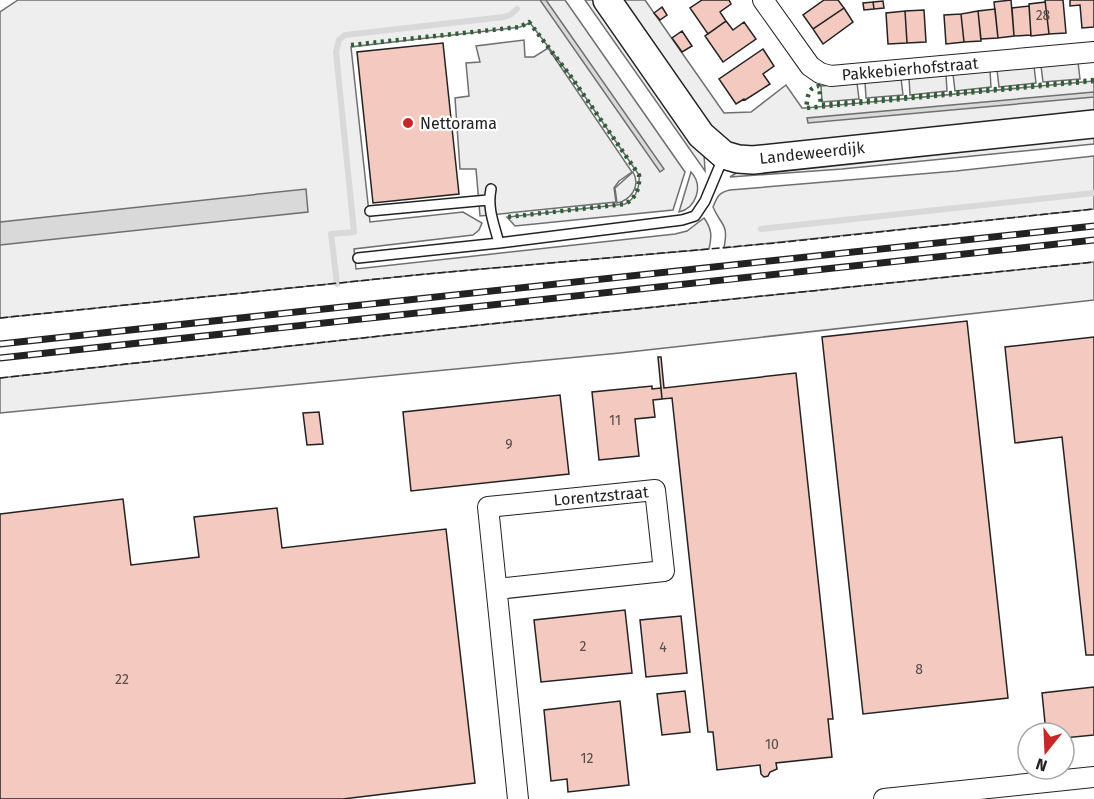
<svg xmlns="http://www.w3.org/2000/svg" width="1094" height="799" font-family="'Fira Sans',sans-serif">
  <style>
    .green { fill: #eee; stroke: #6f6f6f; stroke-width: 1.5 }
    .parking { fill: #ededed; stroke: #6f6f6f; stroke-width: 1.5 }
    .water { fill: #d9d9d9; stroke: #6f6f6f; stroke-width: 1.5 }
    .lines { fill: none; stroke-linecap: round; stroke-linejoin: round }
    .stream { stroke: #d9d9d9; stroke-width: 6 }
    .building { fill: #f3c9c0; stroke: #222; stroke-width: 1.5 }
    .lane-casing { stroke: #222; stroke-width: 12 }
    .street-casing { stroke: #222; stroke-width: 22 }
    .secondary-casing { stroke: #222; stroke-width: 30 }
    .lane { stroke: #fff; stroke-width: 9 }
    .street { stroke: #fff; stroke-width: 20 }
    .secondary { stroke: #fff; stroke-width: 27 }
    .rail-casing { stroke: #222; stroke-width: 7 }
    .rail { stroke: #fff; stroke-width: 4.5; stroke-dasharray: 14; stroke-linecap: butt }
    .hedge { stroke: #2f5e38; stroke-width: 4.5; stroke-dasharray: 3 4.5; stroke-linecap: butt }
    .fence { stroke: #222; stroke-width: 1.5; stroke-dasharray: 8 3; stroke-linecap: butt }
    .poi-dot { fill: #c62828; stroke: #fff; stroke-width: 2 }
    .labels { text-anchor: middle; dominant-baseline: central; stroke-width: 4.5; stroke-linejoin: round; paint-order: stroke }
    .number-label { font-size: 14px; fill: #564c4a }
    .street-label { font-size: 16px; fill: #222; stroke: #fff }
    .poi-label { font-size: 16px; fill: #222; stroke: #fff; text-anchor: start }
  </style>
  <rect width="100%" height="100%" fill="#fff"/>
  <path class="green" d="M18,0H565L685,172L673,210L515,226L507,217L625,204C636,198 640,188 639,175L572,78L530,23L520,27L351,47L370,222L463,212L482,223L479,230L473,235L354,249L356,269L675,234L687,231L704,218C712,229 712,236 709,249L426,274L0,318V12Z
    M585,0H597L704,154L705,171Z
    M620,0H645L724,113L751,112L786,85L802,108H806L1094,81V116L748,150L721,139Z
    M1094,135V144L842,169L730,177L744,168Z
    M1094,156V209L724,248C729,223 721,226 713,207C717,197 719,192 730,190L956,171Z
    M633,172C641,186 631,200 617,203L615,188Z
    M691,172C704,186 696,208 679,212Z
    M1094,262V300L620,353L0,413V378L480,325Z"/>
  <path class="parking" d="M524,40L525,57H534L548,48L632,172L619,181L614,188L616,202L480,216L476,169H460L455,98L469,96L466,63L480,62L476,46Z
    M1078,62L1080,79L1043,82L1041,66Z
    M1034,66L1036,83L999,87L997,70Z
    M990,70L991,87L955,91L953,74Z
    M946,74L947,91L910,95L909,78Z
    M901,78L903,95L866,98L865,82Z
    M857,83L859,99L822,102L821,86Z"/>
  <path class="water" d="M540,0H546L664,169L660,172Z
    M1094,92V97L808,123L807,118Z
    M306,189L308,212L0,245V222Z"/>
  <g class="lines">
    <path class="stream" d="M761,229L1094,193
      M337,284L331,234L354,232L336,52L339,40L345,35L504,17L510,15L517,9"/>
  </g>
  <path class="building" d="M702,0H729L731,4L720,12L726,21L708,34L690,8Z
    M824,0H838L844,8L813,29L803,15Z
    M1011,0L1014,36L998,38L994,2Z
    M1045,0H1063L1066,33L1049,34Z
    M1045,0L1049,34L1031,36L1029,4L1045,2Z
    M1070,0H1094V27L1082,28L1080,5L1070,6Z
    M883,1L884,8L874,9L873,2Z
    M873,2L874,9L864,10L863,3Z
    M1029,6L1031,35L1014,36L1012,8Z
    M662,7L667,15L660,20L654,13Z
    M844,8L853,22L823,44L813,29Z
    M995,9L998,38L981,39L978,11Z
    M924,10L926,42L907,43L905,11Z
    M905,11L907,43L888,44L886,13Z
    M978,11L981,41L964,42L961,14Z
    M961,14L964,42L946,44L944,15Z
    M726,21L733,30L744,22L756,39L723,62L705,36Z
    M682,31L692,46L682,52L672,38Z
    M443,43L459,194L373,203L357,52Z
    M763,49L774,66L763,74L770,84L745,100L744,99L736,104L719,79Z
    M967,321L1008,698L863,714L822,337Z
    M1094,337V655H1086L1062,437L1015,443L1005,347Z
    M658,357H661L664,388L796,373L833,719H828L832,757L776,763L777,769L770,772L768,776L764,777L761,774L760,765L717,770L713,732H708L672,398L662,399Z
    M652,386V389L661,388L662,399L653,400L655,417L635,419L639,456L599,460L592,392Z
    M560,395L569,474L411,491L403,412Z
    M319,412L323,444L307,445L303,413Z
    M123,499L131,565L199,557L194,517L277,508L282,548L446,529L475,783L343,799H0V514Z
    M625,610L632,673L541,682L534,620Z
    M681,616L687,673L646,677L640,620Z
    M1094,687V735L1064,738V733H1046L1042,693Z
    M685,691L690,732L662,735L657,694Z
    M620,701L629,785L568,792L567,779L551,781L544,710Z"/>
  <g class="lines">
    <g class="lane-casing">
      <path id="lane" d="M491,189C487,208 494,224 499,243L682,220L695,216L705,201L723,158
        M370,211L488,200
        M358,258L499,243"/>
    </g>
    <g class="street-casing">
      <path id="street" d="M763,0L810,66L820,73L831,76L1094,52
        M497,589L664,571L655,490L488,507L518,799
        M884,799L1094,777"/>
    </g>
    <g class="secondary-casing">
      <path id="secondary" d="M607,0L701,135L724,155L738,159L753,160L1094,124"/>
    </g>
    <use href="#lane" class="lane"/>
    <use href="#street" class="street"/>
    <use href="#secondary" class="secondary"/>
    <g class="rail-casing">
      <path id="rail" d="M0,344L1094,226
        M0,358L1094,240"/>
    </g>
    <use href="#rail" class="rail"/>
    <path class="hedge" d="M351,45L520,27L529,22L572,78L639,175C640,188 636,198 625,204L507,217
      M1094,80L821,105L819,86C807,87 808,98 806,108L1094,81"/>
    <path class="fence" d="M0,318L426,274L776,243L1094,209
      M0,378L480,325L1094,262"/>
  </g>
  <circle class="poi-dot" cx="408" cy="123" r="6"/>
  <g class="labels">
    <g class="number-label">
      <text x="1043" y="15">28</text>
      <text x="615" y="420">11</text>
      <text x="509" y="444">9</text>
      <text x="583" y="646">2</text>
      <text x="663" y="647">4</text>
      <text x="919" y="669">8</text>
      <text x="122" y="679">22</text>
      <text x="772" y="744">10</text>
      <text x="587" y="758">12</text>
    </g>
    <g class="street-label">
      <text transform="translate(910 69) rotate(-5)">Pakkebierhofstraat</text>
      <text transform="translate(812 153) rotate(-6)">Landeweerdijk</text>
      <text transform="translate(601 496) rotate(-5)">Lorentzstraat</text>
    </g>
    <g class="poi-label">
      <text x="420" y="123">Nettorama</text>
    </g>
  </g>
  <g transform="translate(1046 751) rotate(198)"><circle r="28" fill="#ffffff" stroke="#a7a7a7" stroke-width="1.5"/>
  <path d="M0-4.5L10 22L0 15L-10 22Z" fill="#c62828"/>
  <text y="-9" font-size="16" font-weight="bold" text-anchor="middle" fill="#222222">N</text>
  </g>
</svg>
